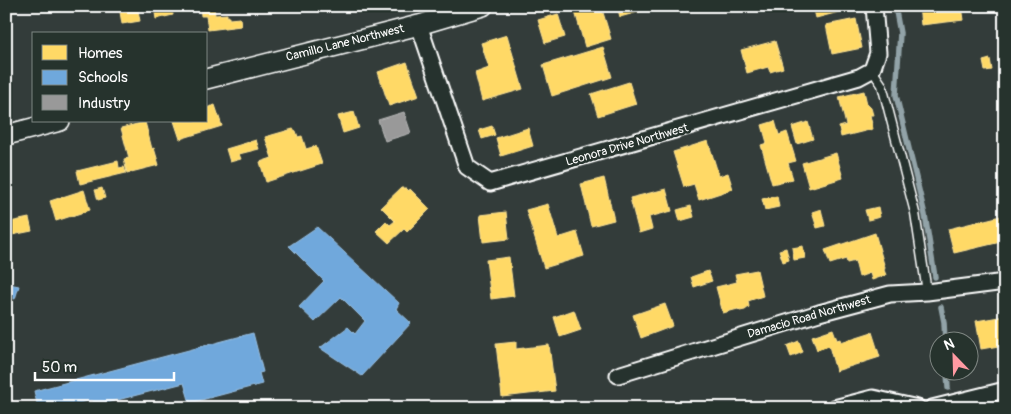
<svg xmlns="http://www.w3.org/2000/svg" width="1011" height="414" font-family="Pangolin,sans-serif">
  <style>
    .homes { fill: #ffd966; stroke: #ffe494 }
    .schools { fill: #6fa8dc; stroke: #9ac2e6 }
    .industry { fill: #999; stroke: #b8b8b8 }
    .lines { fill: none; stroke-linecap: round; stroke-linejoin: round }
    .stream { stroke: #92a3a8; stroke-width: 5.5 }
    .service-casing { stroke: #fff; stroke-width: 11 }
    .minor-casing { stroke: #fff; stroke-width: 19 }
    .tertiary-casing { stroke: #fff; stroke-width: 22 }
    .service { stroke: #26332d; stroke-width: 8 }
    .minor { stroke: #26332d; stroke-width: 15 }
    .tertiary { stroke: #26332d; stroke-width: 19 }
    .labels { text-anchor: middle; dominant-baseline: central; stroke-width: 5; stroke-linejoin: round; paint-order: stroke }
    .street-label { font-size: 12px; fill: #fff; stroke: #26332d }
  </style>
  <rect width="100%" height="100%" fill="#333c3a"/>
  <filter id="ink" filterUnits="userSpaceOnUse"><feTurbulence type="fractalNoise" baseFrequency=".02" numOctaves="2"/><feDisplacementMap in="SourceGraphic" scale="10" xChannelSelector="R" yChannelSelector="G"/><feConvolveMatrix kernelMatrix="1 2 1 2 8 2 1 2 1" color-interpolation-filters="sRGB"/></filter>
  <g filter="url(#ink)">
    <path class="homes" d="M119,6H172L173,15L156,19L154,7L138,10L140,21L122,24Z
      M200,6H214L215,15L227,14V17L229,16V19L240,18L241,26L208,30L206,16H201Z
      M580,6H601L611,39L585,47L574,8Z
      M617,6H649V9L620,17Z
      M813,6H842L843,11L816,18Z
      M919,6H962L964,20L921,25Z
      M558,14L565,37L545,43L538,20Z
      M856,19L862,48L832,54L826,25Z
      M507,35L523,89L482,101L475,73L489,68L481,43Z
      M775,41L783,68L770,72L768,67L747,73L741,50Z
      M603,47L612,77L552,96L543,65Z
      M990,59L992,70L985,71L983,61Z
      M407,62L419,96L389,106L378,72Z
      M629,82L636,104L598,116L591,94Z
      M864,91L867,104L871,108L873,115H870L873,129L841,137L839,127L846,125L839,97Z
      M215,105L222,126L180,139L174,121H206V108Z
      M354,112L359,128L343,133L338,116Z
      M775,121L779,135L787,132L796,161L788,163L793,179L772,184L761,145L767,143L762,125Z
      M145,122L152,149L154,148L159,165L127,173L124,159L129,158L121,128Z
      M808,122L813,139L797,144L792,127Z
      M492,126L495,135L482,139L479,130Z
      M528,128L533,146L501,156L496,138Z
      M293,129L296,131L298,137L302,136L306,149L316,146L322,164L266,182L260,162L272,158L265,137Z
      M256,140L259,149L239,154L241,159L230,162L226,149Z
      M708,141L719,176L728,173L733,189L699,200L694,184L684,187L673,152Z
      M836,153L843,178L809,188L802,163Z
      M118,161L119,168L124,167L126,173L80,184L77,171Z
      M604,178L614,220L591,226L581,184Z
      M102,188L105,198L98,200L95,190Z
      M401,188H406L409,191L410,189L430,209L407,232L404,229L389,243L376,231L386,221L390,225L395,221L381,207Z
      M666,189L672,211L649,217L652,229L639,233L630,198Z
      M84,190L90,210L56,221L50,201Z
      M777,196L779,207L765,210L762,199Z
      M548,204L558,238L577,232L584,256L544,268L526,210Z
      M691,206L694,217L680,221L677,210Z
      M878,207L880,217L868,220L865,210Z
      M821,209L825,226L817,228L812,212Z
      M506,212L509,239L483,242L480,215Z
      M1001,216L1005,231V241L954,253L948,229Z
      M29,218L32,231L12,235L10,222Z
      M875,233L885,268L884,270L886,275L872,280L870,273L859,277L855,261L847,263L846,259L830,264L825,250Z
      M803,246L805,258L794,260L792,248Z
      M786,248L789,260L783,262L779,250Z
      M509,257L514,296L491,299L486,260Z
      M757,270L763,296L748,301L749,307L745,310L740,311L738,309L723,313L716,287L737,282L735,274Z
      M708,271L712,281L694,287L691,277Z
      M665,304L673,326L641,338L633,315Z
      M574,310L581,330L560,337L554,317Z
      M1005,316V345L981,349L976,321Z
      M833,329L837,340L840,339L841,342L872,332L880,357L836,371L829,346L817,350L812,336Z
      M799,341L803,352L791,357L787,346Z
      M516,342V349L549,345L555,391L502,397L496,344Z
      M506,401L507,408H496L495,402Z"/>
    <path class="schools" d="M317,227L399,303L396,309L411,323L362,376L320,348L348,327L355,334L365,321L341,297L315,322L299,307L324,281L289,246Z
      M9,284L19,286L15,299L6,297Z
      M253,333L263,372L259,373L262,384L190,403L184,383L94,406L92,400L61,408H38L34,391Z"/>
    <path class="industry" d="M404,112L411,133L385,141L378,120Z"/>
    <g class="lines">
      <path class="stream" d="M895,6L900,33L896,95L925,215L935,277
        M941,307L944,322L945,342
        M947,372L948,388"/>
      <g class="service-casing">
        <path id="service" d="M872,70L882,85L915,213L927,292"/>
      </g>
      <g class="minor-casing">
        <path id="minor" d="M419,25L467,167L490,183L859,77L872,70L878,53L874,6
          M618,375L819,313L890,294L927,292L1005,282
          M834,408L873,398L918,408
          M932,408L1005,390"/>
      </g>
      <g class="tertiary-casing">
        <path id="tertiary" d="M206,79L419,25L483,6
          M6,135L60,121"/>
      </g>
      <use href="#service" class="service"/>
      <use href="#minor" class="minor"/>
      <use href="#tertiary" class="tertiary"/>
    </g>
  </g>
  <g class="labels">
    <g class="street-label">
      <text transform="translate(345 43) rotate(-14)">Camillo Lane Northwest</text>
      <text transform="translate(627 145) rotate(-16)">Leonora Drive Northwest</text>
      <text transform="translate(809 317) rotate(-16)">Damacio Road Northwest</text>
    </g>
  </g>
  <rect width="1011" height="414" fill="none" stroke="#26332d" stroke-width="25"/>
  <rect x="12" y="12" width="986" height="389" fill="none" stroke="#fff" stroke-width="2" filter="url(#ink)"/>
  <rect x="32" y="32" width="175" height="90" fill="#26332d" stroke="#7d8581"/>
  <rect x="42" y="45" width="25" height="15" fill="#ffd966" stroke="#7d8581"/>
  <text x="78" y="58" font-size="15" fill="#ffffff">Homes</text>
  <rect x="42" y="70" width="25" height="15" fill="#6fa8dc" stroke="#7d8581"/>
  <text x="78" y="82" font-size="15" fill="#ffffff">Schools</text>
  <rect x="42" y="95" width="25" height="15" fill="#999999" stroke="#7d8581"/>
  <text x="78" y="108" font-size="15" fill="#ffffff">Industry</text>
  <g transform="translate(954 356) rotate(337)"><circle r="24" fill="#26332d" stroke="#7d8581"/>
  <path d="M0-4L9 19L0 12L-9 19Z" fill="#ff9aa2"/>
  <text y="-8" font-size="14" font-weight="bold" text-anchor="middle" fill="#ffffff">N</text>
  </g>
  <path d="M35 372v8h139v-8" fill="none" stroke="#ffffff" stroke-width="2.5"/>
  <text x="42" y="372" font-size="15" fill="#ffffff" stroke="#26332d" stroke-width="4" paint-order="stroke">50 m</text>
</svg>
